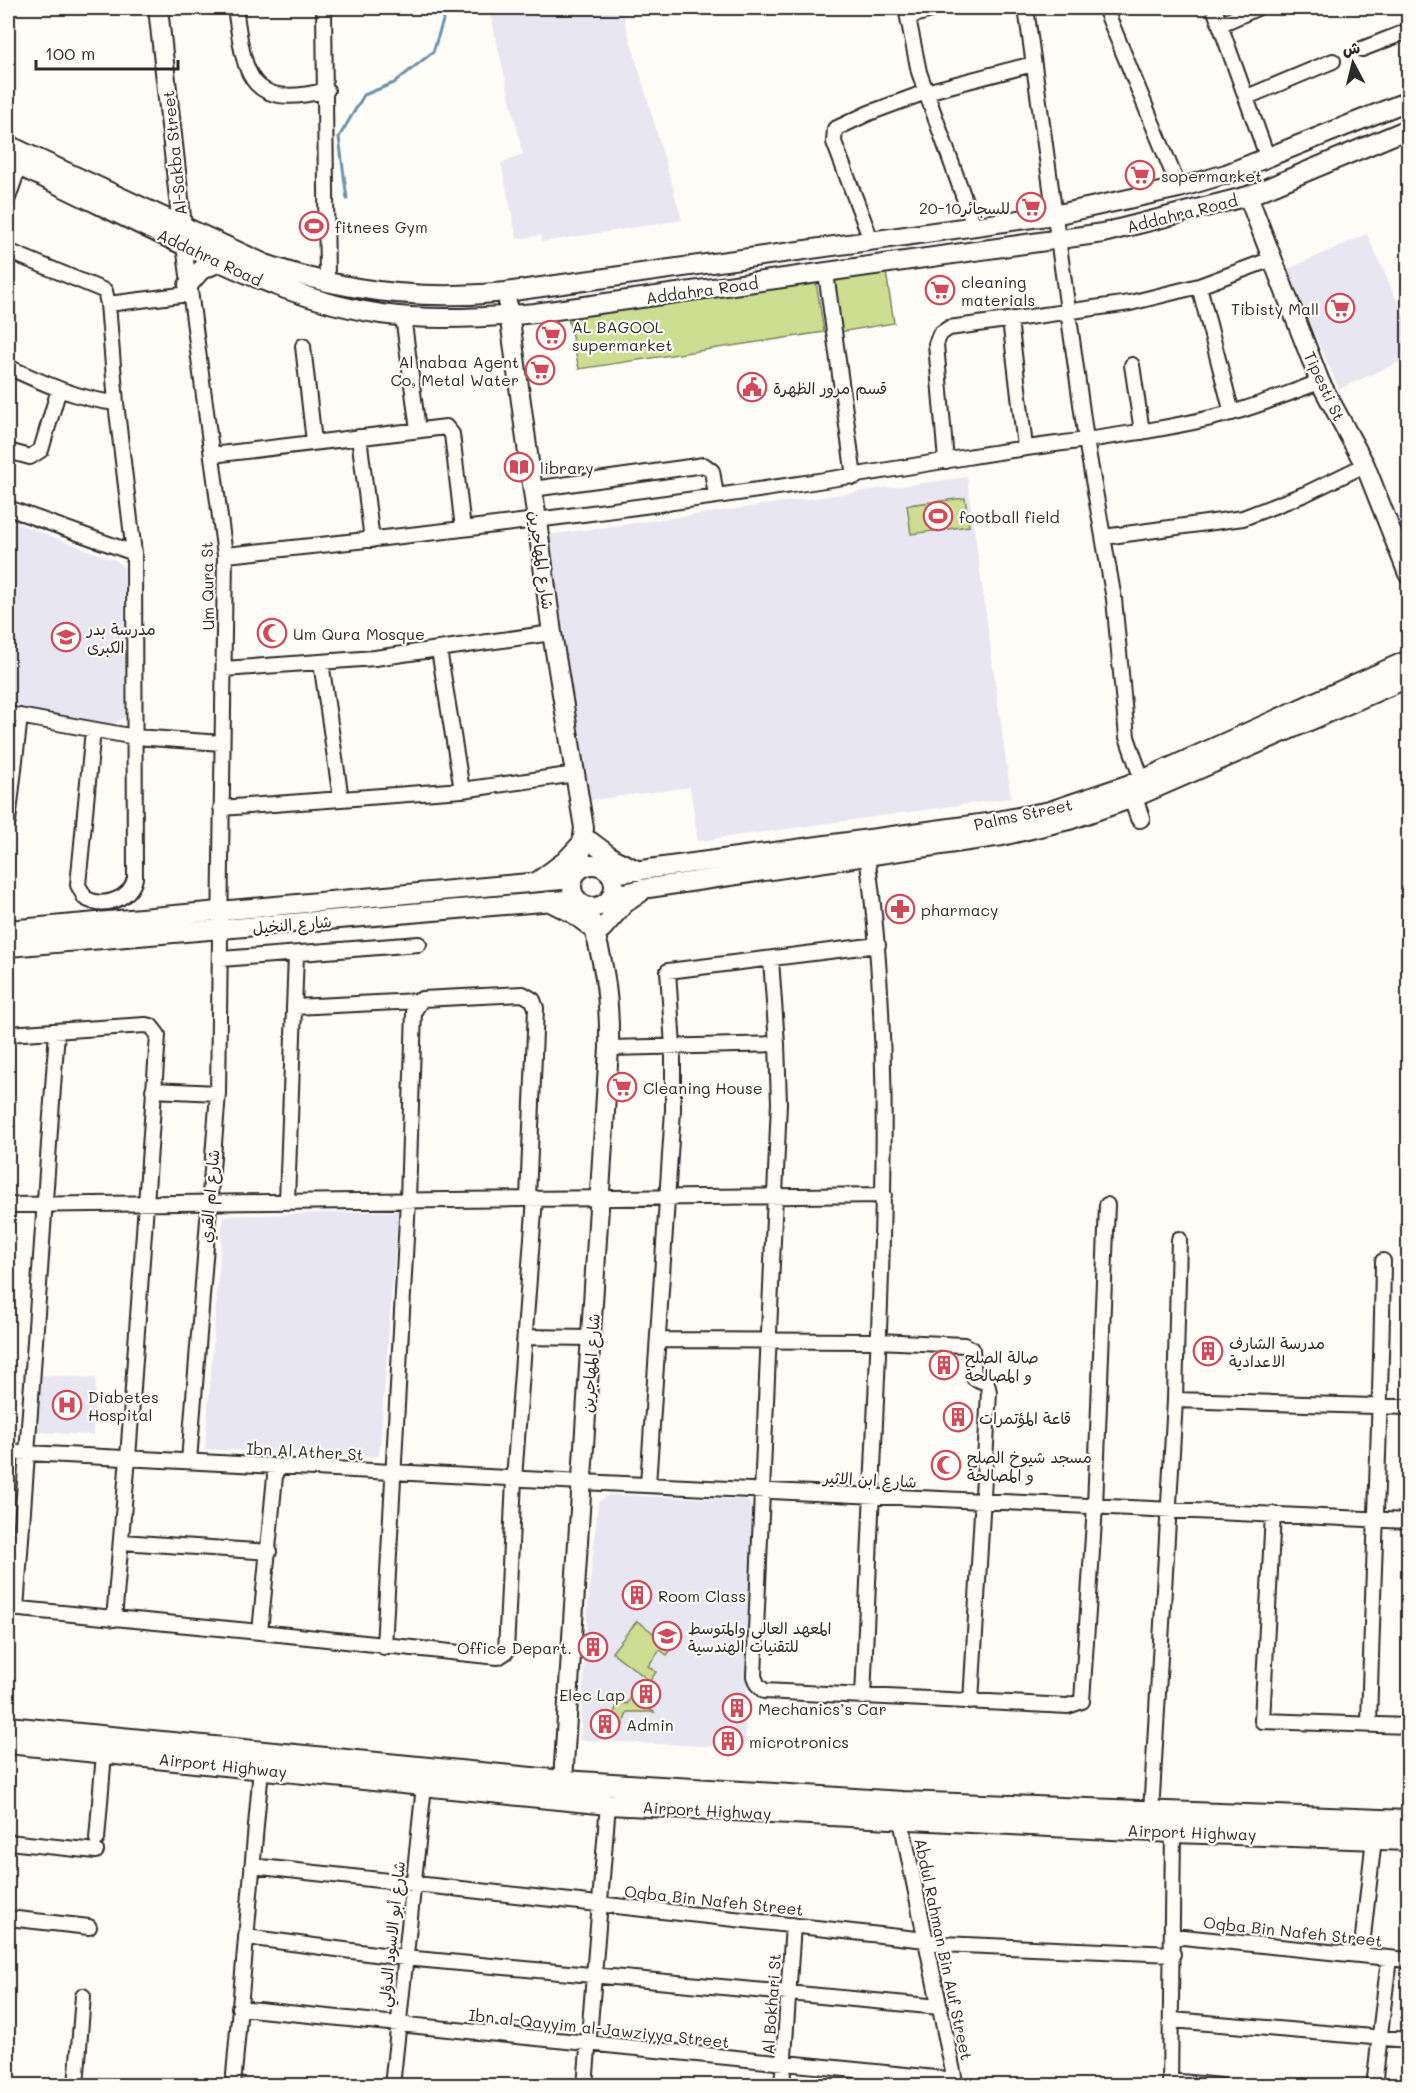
<svg xmlns="http://www.w3.org/2000/svg" width="1416" height="2093" font-family="Mali,'Playpen Sans Arabic',sans-serif">
  <style>
    .built { fill: #e8e6f1 }
    .green { fill: #cddd91; stroke: #7c845e; stroke-width: 1.5 }
    .lines { fill: none; stroke-linecap: round; stroke-linejoin: round }
    .stream { stroke: #6d93a7; stroke-width: 3 }
    .minor-casing { stroke: #2b2b2b; stroke-width: 18 }
    .major-casing { stroke: #2b2b2b; stroke-width: 22 }
    .highway-casing { stroke: #2b2b2b; stroke-width: 24 }
    .minor { stroke: #fdfcf7; stroke-width: 14 }
    .major { stroke: #fdfcf7; stroke-width: 18 }
    .highway { stroke: #fdfcf7; stroke-width: 20 }
    .labels { text-anchor: middle; dominant-baseline: central; stroke-width: 4.5; stroke-linejoin: round; paint-order: stroke }
    .street-label { font-size: 16px; fill: #2b2b2b; stroke: #fdfcf7 }
    .poi-label { font-size: 16px; fill: #2b2b2b; stroke: #fdfcf7; text-anchor: start }
  </style>
  <rect width="100%" height="100%" fill="#fdfcf7"/>
  <filter id="ink" filterUnits="userSpaceOnUse"><feTurbulence type="fractalNoise" baseFrequency=".0167" numOctaves="2"/><feDisplacementMap in="SourceGraphic" scale="12" xChannelSelector="R" yChannelSelector="G"/><feConvolveMatrix kernelMatrix="1 2 1 2 8 2 1 2 1" color-interpolation-filters="sRGB"/></filter>
  <g filter="url(#ink)">
    <path class="built" d="M514,8H621L682,220L542,242L541,235L517,239L501,163L523,154L490,13Z
      M1367,234L1408,326V358L1339,389L1286,270Z
      M967,477L1011,798L698,841L690,787L584,801L548,535Z
      M8,520L117,561L124,568L125,717L110,726L8,705Z
      M398,1211L379,1456L205,1449L223,1216Z
      M41,1375L96,1378L93,1435L38,1432Z
      M609,1495L746,1500L753,1507L745,1748L580,1740L588,1605L598,1502Z"/>
    <path class="green" d="M886,272L894,323L840,332L832,281Z
      M816,281L824,332L579,369L568,318Z
      M965,498L969,526L911,534L907,505Z
      M637,1621L673,1647L667,1655L660,1650L648,1666L656,1672L650,1681L612,1652Z
      M631,1697L654,1712H627L623,1725L612,1721L618,1701L627,1704Z"/>
    <g class="lines">
      <path class="stream" d="M347,199L339,137L364,95L394,83L433,52L447,8"/>
      <g class="minor-casing">
        <path id="minor" d="M235,8C245,73 246,111 327,90
          M324,8L327,281
          M906,8L919,72L974,226
          M1026,8L1086,440L1114,599L1127,737L1142,780
          M1105,8L1179,188
          M1214,8L1268,159
          M908,17L938,8
          M1221,24L1257,8
          M1362,49L1408,31
          M1247,97L1333,61
          M8,198L19,166
          M871,240L834,142L835,129L869,113L926,92L1033,64
          M184,245L225,555L218,1093L189,1461
          M8,251L105,291L108,304L116,403L134,553L135,878C131,899 103,909 85,898L78,885L93,730
          M826,273L854,477
          M1199,286L1232,413
          M108,304L189,294
          M403,316L418,430
          M1010,320L1025,447
          M303,346L314,442
          M1132,365L1142,432
          M8,367C43,383 77,399 116,403
          M359,437L372,540
          M8,451L30,457L41,450L59,389
          M212,455L446,427L452,434L463,529
          M946,461L936,344L940,334L949,328L1130,303L1199,286L1272,259
          M533,489L704,465L712,471L716,495
          M8,508L134,553
          M1104,537L1243,518L1305,494L1365,465
          M225,555C473,530 721,499 967,457C1055,442 1145,436 1231,413C1261,405 1291,392 1320,382
          M439,650L462,790
          M321,662L341,799
          M224,669L375,658L552,633
          M8,714L135,737L222,743
          M221,808L462,790L576,774
          M8,822L20,716
          M221,959L419,944
          M294,1007L418,1001
          M8,1034L145,1025L151,1026L158,1035L128,1458L114,1619
          M777,1044L779,1103L754,1676L757,1684L764,1691L1068,1706L1082,1701L1095,1506L1107,1205
          M609,1048L777,1044L771,960
          M153,1090L218,1093
          M287,1201L296,954
          M8,1205L884,1195
          M525,1337L591,1338
          M658,1340L878,1341L964,1345L972,1349L974,1378L987,1383L989,1392L971,1702
          M1175,1400L1408,1407
          M8,1452L582,1482L1408,1521
          M648,1485L673,1110V1047L668,971L878,945
          M1273,1514L1262,1721L1408,1726
          M122,1542L269,1552
          M10,1608L260,1632L276,1466
          M16,1609L57,1031
          M260,1632L498,1657L506,1652L514,1479L535,1198
          M384,1647L408,1200L414,1011L422,999L523,994L533,1000L536,1008L528,1198
          M863,1697C869,1575 874,1453 879,1331C885,1172 889,1014 867,856
          M1369,1724C1373,1570 1381,1416 1383,1261
          M1151,1813L1175,1400L1179,1239
          M901,1820L956,2086
          M97,1839L104,1753
          M8,1842L96,1851
          M252,1866L926,1940L941,1944L1173,1954
          M8,1918L89,1927
          M1173,1936L1408,1960
          M246,1937L405,1958L940,2007
          M1361,1955L1374,1838
          M239,2008L955,2080
          M1172,2020L1408,2040
          M1170,2081L1221,2086
          M76,2086L83,1996
          M233,2086L261,1769
          M392,2086L424,1786
          M585,2086L608,1804
          M782,2086L793,1925
          M1170,2086L1173,1832
          M1374,2086L1389,1958"/>
      </g>
      <g class="major-casing">
        <path id="major" d="M158,8L183,235
          M8,145L265,264C342,291 425,301 506,292L1054,215L1179,188L1226,174L1408,101
          M8,161C71,190 133,222 196,251C256,279 314,304 381,314C430,321 485,318 535,313L1103,233L1248,196L1408,129
          M1248,196L1320,382L1365,465L1408,574
          M188,285L201,270L220,262
          M508,305L552,633L584,828L579,870
          M1129,787L1140,818
          M590,841L614,859L639,871
          M572 886a21 21 0 1 1 42 0a21 21 0 1 1-42 0Z
          M612,874L987,823L1050,811L1142,780L1408,660
          M538,881L565,861L582,843
          M612,896L642,889L1002,836L1069,820L1133,798L1408,678
          M548,901L572,913L595,930
          M602,929L624,904L640,893
          M8,930L573,879
          M8,947L577,899
          M563,1781L609,1048C610,996 604,955 586,906"/>
      </g>
      <g class="highway-casing">
        <path id="highway" d="M8,1727L563,1781L902,1802L1408,1821
          M8,1743L608,1804L1173,1832L1408,1840"/>
      </g>
      <use href="#minor" class="minor"/>
      <use href="#major" class="major"/>
      <use href="#highway" class="highway"/>
    </g>
  </g>
  <defs>
    <g id="supermarket-ring" transform="scale(1.5)"><circle r="9.5" fill="#fdfcf7" stroke="#d1495b" stroke-width="1.5"/><path d="M-6-5.5h2.5l.6 2H6L4.5 2H-2.5L-4.4-4H-6ZM-1.5 3.2a1.3 1.3 0 1 0 .1 0ZM3 3.2a1.3 1.3 0 1 0 .1 0Z" fill="#d1495b"/></g>
    <g id="stadium-ring" transform="scale(1.5)"><circle r="9.5" fill="#fdfcf7" stroke="#d1495b" stroke-width="1.5"/><path d="M0-5a6.5 5 0 1 0 0 10a6.5 5 0 1 0 0-10ZM-3.5-1.8h7v3.6h-7Z" fill="#d1495b"/></g>
    <g id="civic-ring" transform="scale(1.5)"><circle r="9.5" fill="#fdfcf7" stroke="#d1495b" stroke-width="1.5"/><path d="M-.6-6.5H3V-4.5H.6V-3L4-1V1h2V6H-6V1h2V-1L-.6-3ZM-1.2 2.5V6h2.4V2.5Z" fill="#d1495b"/></g>
    <g id="library-ring" transform="scale(1.5)"><circle r="9.5" fill="#fdfcf7" stroke="#d1495b" stroke-width="1.5"/><path d="M-6-4Q-3-5.5-.7-3.5V5Q-3 3-6 4ZM6-4Q3-5.5 .7-3.5V5Q3 3 6 4Z" fill="#d1495b"/></g>
    <g id="mosque-ring" transform="scale(1.5)"><circle r="9.5" fill="#fdfcf7" stroke="#d1495b" stroke-width="1.5"/><path d="M3.5-4.9A6 6 0 1 0 3.5 4.9A5 5 0 1 1 3.5-4.9Z" fill="#d1495b"/></g>
    <g id="school-ring" transform="scale(1.5)"><circle r="9.5" fill="#fdfcf7" stroke="#d1495b" stroke-width="1.5"/><path d="M0-5L7-2L0 1L-7-2ZM-4 1L0 2.5L4 1V4Q0 6-4 4Z" fill="#d1495b"/></g>
    <g id="pharmacy-ring" transform="scale(1.5)"><circle r="9.5" fill="#fdfcf7" stroke="#d1495b" stroke-width="1.5"/><path d="M-2-6h4v4h4v4h-4v4h-4v-4h-4v-4h4Z" fill="#d1495b"/></g>
    <g id="building-ring" transform="scale(1.5)"><circle r="9.5" fill="#fdfcf7" stroke="#d1495b" stroke-width="1.5"/><path d="M-4-6H4V6H1V3H-1V6H-4ZM-2.5-4.3h1.7v1.8h-1.7ZM.8-4.3h1.7v1.8H.8ZM-2.5-1h1.7V.8h-1.7ZM.8-1h1.7V.8H.8Z" fill="#d1495b"/></g>
    <g id="hospital-ring" transform="scale(1.5)"><circle r="9.5" fill="#fdfcf7" stroke="#d1495b" stroke-width="1.5"/><path d="M-5-5h3v3.5h4V-5h3V5h-3V1.5h-4V5h-3Z" fill="#d1495b"/></g>
    <g id="university-ring" transform="scale(1.5)"><circle r="9.5" fill="#fdfcf7" stroke="#d1495b" stroke-width="1.5"/><path d="M0-5L7-2L0 1L-7-2ZM-4 1L0 2.5L4 1V4Q0 6-4 4Z" fill="#d1495b"/></g>
  </defs>
  <g fill-rule="evenodd">
    <use href="#supermarket-ring" x="1140" y="175"/>
    <use href="#supermarket-ring" x="1031" y="207"/>
    <use href="#stadium-ring" x="314" y="226"/>
    <use href="#supermarket-ring" x="940" y="290"/>
    <use href="#supermarket-ring" x="1340" y="308"/>
    <use href="#supermarket-ring" x="551" y="335"/>
    <use href="#supermarket-ring" x="540" y="370"/>
    <use href="#civic-ring" x="752" y="387"/>
    <use href="#library-ring" x="519" y="467"/>
    <use href="#stadium-ring" x="938" y="516"/>
    <use href="#mosque-ring" x="272" y="633"/>
    <use href="#school-ring" x="66" y="637"/>
    <use href="#pharmacy-ring" x="900" y="909"/>
    <use href="#supermarket-ring" x="622" y="1087"/>
    <use href="#building-ring" x="1208" y="1351"/>
    <use href="#building-ring" x="944" y="1365"/>
    <use href="#hospital-ring" x="67" y="1405"/>
    <use href="#building-ring" x="958" y="1417"/>
    <use href="#mosque-ring" x="946" y="1465"/>
    <use href="#building-ring" x="637" y="1595"/>
    <use href="#university-ring" x="667" y="1636"/>
    <use href="#building-ring" x="593" y="1647"/>
    <use href="#building-ring" x="646" y="1694"/>
    <use href="#building-ring" x="737" y="1708"/>
    <use href="#building-ring" x="605" y="1724"/>
    <use href="#building-ring" x="728" y="1741"/>
  </g>
  <g class="labels">
    <g class="street-label">
      <text transform="translate(174 153) rotate(-96)">Al-Sakba Street</text>
      <text transform="translate(1182 213) rotate(-14)">Addahra Road</text>
      <text transform="translate(210 257) rotate(25)">Addahra Road</text>
      <text transform="translate(702 290) rotate(-8)">Addahra Road</text>
      <text transform="translate(1325 386) rotate(65)">Tipesti St</text>
      <text transform="translate(542 560) rotate(82)">شارع المهاجرين</text>
      <text transform="translate(207 586) rotate(-91)">Um Qura St</text>
      <text transform="translate(1023 814) rotate(-12)">Palms Street</text>
      <text transform="translate(292 924) rotate(-5)">شارع النخيل</text>
      <text transform="translate(209 1196) rotate(-85)">شارع ام القري</text>
      <text transform="translate(590 1363) rotate(-86)">شارع المهاجرين</text>
      <text transform="translate(305 1451) rotate(3)">Ibn Al Ather St</text>
      <text transform="translate(870 1479) rotate(3)">شارع ابن الاثير</text>
      <text transform="translate(223 1765) rotate(6)">Airport Highway</text>
      <text transform="translate(707 1810) rotate(3)">Airport Highway</text>
      <text transform="translate(1192 1832) rotate(2)">Airport Highway</text>
      <text transform="translate(714 1900) rotate(6)">Oqba Bin Nafeh Street</text>
      <text transform="translate(1293 1931) rotate(6)">Oqba Bin Nafeh Street</text>
      <text transform="translate(391 1934) rotate(-84)">شارع أبو الاسود الدؤلي</text>
      <text transform="translate(944 1949) rotate(78)">Abdul Rahman Bin Auf Street</text>
      <text transform="translate(771 2004) rotate(-86)">Al Bokhari St</text>
      <text transform="translate(599 2028) rotate(6)">Ibn al-Qayyim al-Jawziyya Street</text>
    </g>
    <g class="poi-label">
      <text x="1161" y="175">sopermarket</text>
      <text x="1010" y="207" text-anchor="end">20-10للسجائر</text>
      <text x="335" y="226">fitnees Gym</text>
      <text x="961" y="281">cleaning<tspan x="961" dy="18">materials</tspan></text>
      <text x="1319" y="308" text-anchor="end">Tibisty Mall</text>
      <text x="572" y="326">AL BAGOOL<tspan x="572" dy="18">supermarket</tspan></text>
      <text x="519" y="361" text-anchor="end">Al nabaa Agent<tspan x="519" dy="18">Co, Metal Water</tspan></text>
      <text x="773" y="387">قسم مرور الظهرة</text>
      <text x="540" y="467">library</text>
      <text x="959" y="516">football field</text>
      <text x="87" y="628">مدرسة بدر<tspan x="87" dy="18">الكبرى</tspan></text>
      <text x="293" y="633">Um Qura Mosque</text>
      <text x="921" y="909">pharmacy</text>
      <text x="643" y="1087">Cleaning House</text>
      <text x="1229" y="1342">مدرسة الشارف<tspan x="1229" dy="18">الاعدادية</tspan></text>
      <text x="965" y="1356">صالة الصلح<tspan x="965" dy="18">و المصالحة</tspan></text>
      <text x="88" y="1396">Diabetes<tspan x="88" dy="18">Hospital</tspan></text>
      <text x="979" y="1417">قاعة المؤتمرات</text>
      <text x="967" y="1456">مسجد شيوخ الصلح<tspan x="967" dy="18">و المصالحة</tspan></text>
      <text x="658" y="1595">Room Class</text>
      <text x="688" y="1627">المعهد العالي والمتوسط<tspan x="688" dy="18">للتقنيات الهندسية</tspan></text>
      <text x="572" y="1647" text-anchor="end">Office Depart.</text>
      <text x="625" y="1694" text-anchor="end">Elec Lap</text>
      <text x="758" y="1708">Mechanics’s Car</text>
      <text x="626" y="1724">Admin</text>
      <text x="749" y="1741">microtronics</text>
    </g>
  </g>
  <rect width="1416" height="2093" fill="none" stroke="#fdfcf7" stroke-width="30"/>
  <rect x="15" y="15" width="1386" height="2063" fill="none" stroke="#2b2b2b" stroke-width="2" filter="url(#ink)"/>
  <g transform="translate(1353 63) rotate(353)" stroke="#fdfcf7" stroke-width="4.5" paint-order="stroke">
  <path d="M0-4.5L10 22L0 15L-10 22Z" fill="#2b2b2b"/>
  <text y="-9" font-size="16" font-weight="bold" text-anchor="middle" fill="#2b2b2b">ش</text>
  </g>
  <path d="M36 60v9h142v-9" fill="none" stroke="#2b2b2b" stroke-width="3"/>
  <text x="45" y="60" font-size="18" fill="#2b2b2b" stroke="#fdfcf7" stroke-width="4.5" paint-order="stroke">100 m</text>
</svg>
